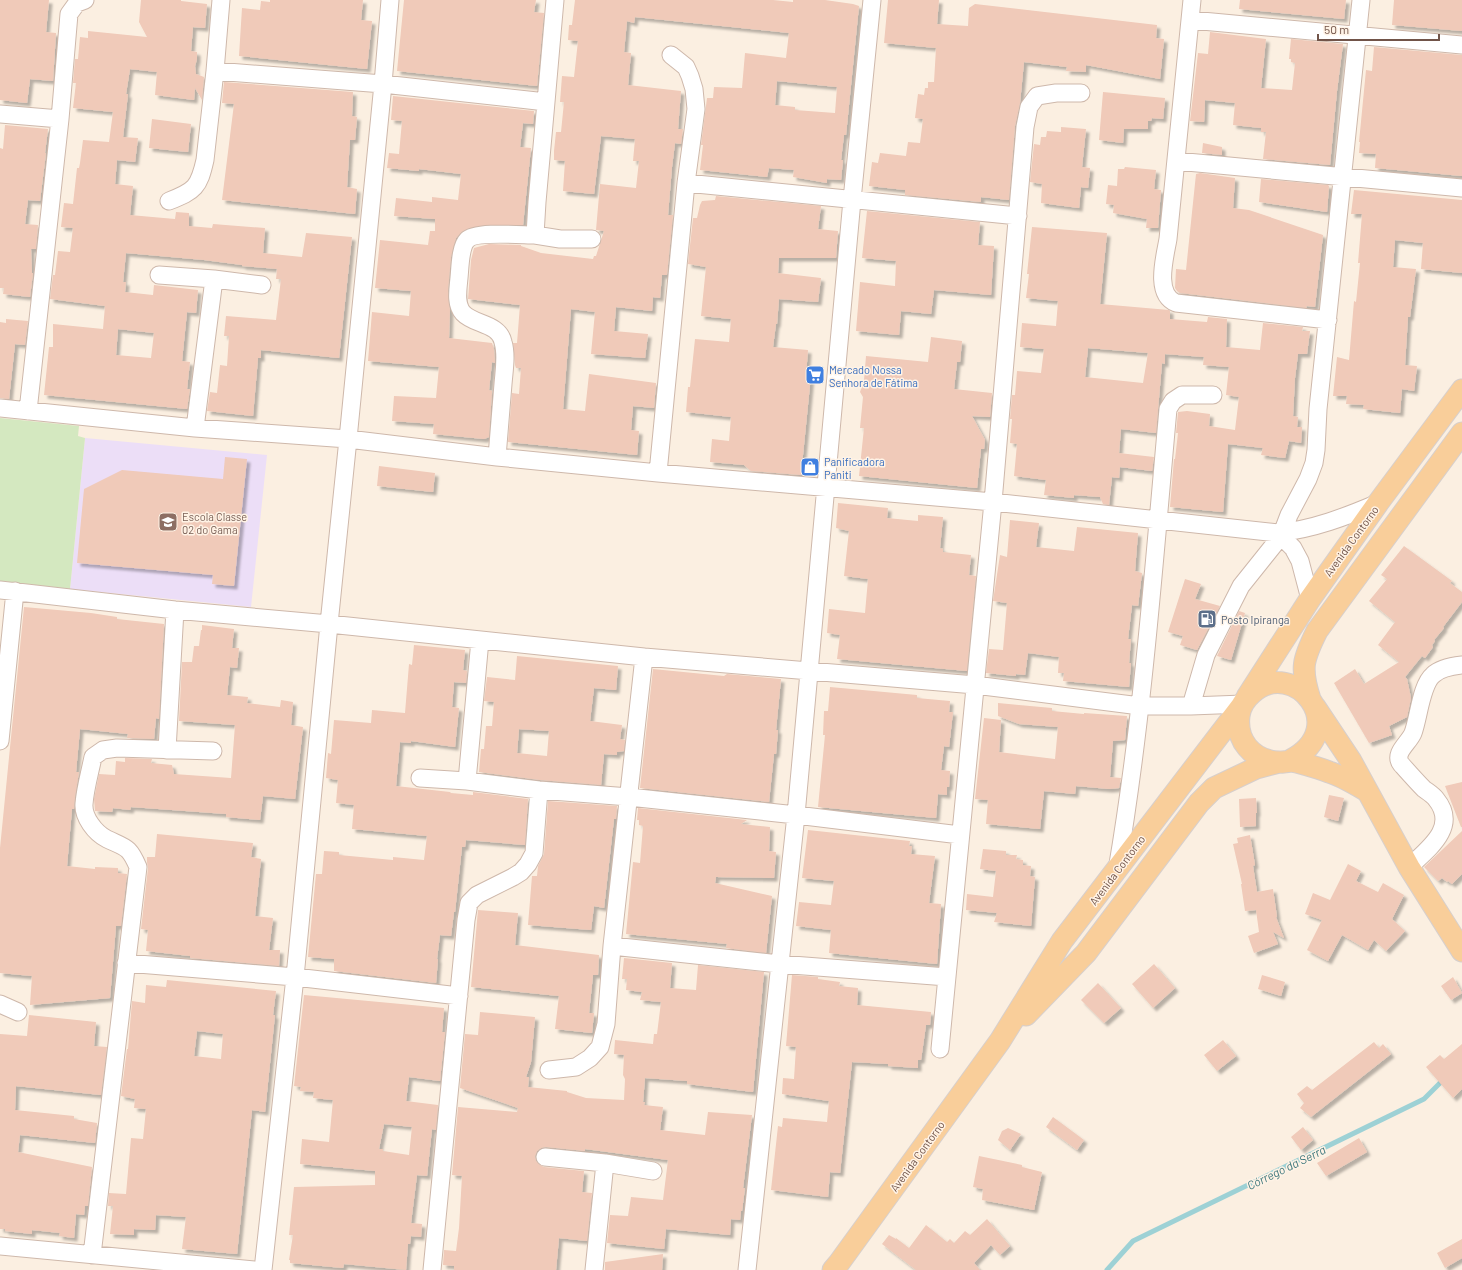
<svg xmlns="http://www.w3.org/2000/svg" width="1462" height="1270" font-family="Barlow,sans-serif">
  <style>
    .education { fill: #ecdef7 }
    .green { fill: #d4e8c0 }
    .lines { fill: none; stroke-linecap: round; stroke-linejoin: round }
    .stream { stroke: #9dd1d5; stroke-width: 5 }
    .building { fill: #f0cab9; fill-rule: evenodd; filter: url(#shadow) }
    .minor-casing { stroke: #ceb8ab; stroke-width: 19 }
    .major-casing { stroke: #d7cfcc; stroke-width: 23 }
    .minor { stroke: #fff; stroke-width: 17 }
    .major { stroke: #f9ce9a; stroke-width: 21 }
    .labels { text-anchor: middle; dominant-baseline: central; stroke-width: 3; stroke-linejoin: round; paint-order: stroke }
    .shop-label { font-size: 11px; fill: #366cbe; stroke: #fff3e6; text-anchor: start }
    .education-label { font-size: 11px; fill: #785e54; stroke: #fff3e6; text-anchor: start }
    .street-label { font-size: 11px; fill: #715449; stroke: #fff3e6 }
    .service-label { font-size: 11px; fill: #4e5e75; stroke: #fff3e6; text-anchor: start }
    .water-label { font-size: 12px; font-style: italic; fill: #40797e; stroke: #fff3e6 }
  </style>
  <defs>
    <filter id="shadow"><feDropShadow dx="3.5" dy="3.5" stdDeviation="1" flood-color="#0004"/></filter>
  </defs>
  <rect width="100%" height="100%" fill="#fbefe1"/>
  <path class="education" d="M85,438L267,455L251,607L70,589Z"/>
  <path class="green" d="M0,418L79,426L78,436L85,438L70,589L0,581Z"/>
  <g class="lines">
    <path class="stream" d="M1107,1270L1133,1241L1424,1099L1444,1079"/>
  </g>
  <path class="building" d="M0,0H49L46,32L56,33L53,81L30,79L27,103L0,100Z
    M141,0H181V1L207,4L205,28L193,27L191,51L197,52V59L195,66L196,74L204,77L202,100L195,88L194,100L155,95L157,72L130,69L126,94H128L123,137L138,138L135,162L117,160L115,184L133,186L130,215L175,219L176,212L189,213V226L212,228L213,224L265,228L263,253L302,257L306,233L352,237L339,358L261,350V358H258L253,416L207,411L210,392L217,393L220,365L227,366L229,336H224L226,316L276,320L281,279H276L277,269L242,266V265L204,260L126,253L123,282H126L125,292L153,295L154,285L198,290L196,313L187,312L182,361L190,362L187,389H190L187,409L44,395L49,347H53V324L103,329L105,306L50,299L53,275H55L58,251L70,252L73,228L61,227L64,203L73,204L77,168H79L80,163L83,140L109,142L113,112L73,108L76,83H73L75,59H78L80,37L88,38V31L147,37L139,22ZM118,329L154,333L151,358L116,355Z
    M270,0H363L361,20L372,21L367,69L239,56L242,8L260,10L261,1L270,2Z
    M404,0H536L534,12L544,13L537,86L397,71Z
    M575,0H773L793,2V0H825L853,4L859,6L846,135H844L841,160H843L841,180L827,179V183L793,177L794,170L769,168L767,177L700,170L703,145H701L707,98H713L714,87L742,88L745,53L786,58L789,33L635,17L634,23L627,21L624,52L631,53L628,85L681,91L678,129H683L681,144L675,143L672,167L668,215H673L667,275H662L660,298L653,297L652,311L616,307L614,331L648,334L645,358L591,354L595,312L571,309L563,409L585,411L589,374L656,383L654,408L633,406L631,430L639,431L637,455L508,442L512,393L519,394L521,368H516L515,365L513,343H517L520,305L468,299L471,260L474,248L489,244L521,245V246L541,253L593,259L594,256H596L604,231L596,230L600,184L636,188L639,161H633L635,139L601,136L594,194L563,191L565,161L554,160V151L556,132H561L564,102H560L562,76L574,77L578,41L568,40L569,25H572ZM777,81L837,87L835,113L795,110V107L775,105Z
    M888,0H939L937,24L968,26L969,8L975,4L1157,25L1156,38L1164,39L1160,79L1086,65V72L1066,71L1067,67L1024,62L1020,103L1015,126L1009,200L981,197V202L905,195V190L869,186L872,162L878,163L880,153L906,156L908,142L920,143L923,119L915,118L918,94L924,95L925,88H928V82H934L936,48L884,43Z
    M1240,0H1346L1344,19L1239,9Z
    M1394,0H1462V31L1392,25Z
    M1210,32L1266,39L1261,88L1292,90L1295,63L1291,62V59H1289L1291,39L1343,44L1337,91L1330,165L1263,159L1266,132H1261V128L1233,125L1235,103L1205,100L1204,122L1190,121L1198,53L1208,54Z
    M1374,47L1462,55V176L1375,168L1376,154L1359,153L1360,142H1359L1366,70L1372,71Z
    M224,82L353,92L352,116L357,117L355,140H350L347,187L357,189L355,214L222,200L234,104L222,103Z
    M1103,92L1165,98L1163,119L1152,118L1151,121H1148V129H1124L1123,143L1099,140Z
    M393,96L534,111L533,124L523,123L520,147L531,148L523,225H488L467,229L462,232L456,238L451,257L448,291L450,310L449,338L492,343L494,349L495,363L492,362L489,390L492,391L489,437L484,439L433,434L434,424L392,421L394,396L436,398L439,367L368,361L372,312L409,316L411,291L375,288L380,240L428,245L430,231H435V219L394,216L396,198L432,202V197L458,200L461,174L419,169V171L387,168L389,153L399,154L402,121L391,120Z
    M152,119L191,124L188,152L149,148Z
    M5,125L48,129L45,153H46L40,201L28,200L25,224L38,225L36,249H31L32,273H33L30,297L3,294L4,288H0V148L3,149Z
    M1061,127L1086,129L1082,167L1090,168L1088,188L1081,187L1079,208L1041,203L1042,184L1030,182L1034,144L1040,145L1041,137H1046L1047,131L1061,132Z
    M1203,143L1222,147V155L1202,153Z
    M1125,167L1156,170L1154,189L1161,190L1158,228H1146L1147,219L1113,213L1114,205L1106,204L1108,185L1117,186L1118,169H1124Z
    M1200,173L1235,178L1233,208L1249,210L1323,235L1315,307L1307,306L1306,308L1180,293L1177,291L1175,288L1176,269L1186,270L1196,174Z
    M1261,179L1328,185L1329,186L1327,212L1259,202Z
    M1354,190L1462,200V273L1421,269L1423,243L1395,240L1393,267L1416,269L1410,317H1408L1405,365L1417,366L1414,391L1402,389L1400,413L1363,409L1364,405L1346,404L1347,396H1333L1337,357L1349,360L1354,301L1356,302L1360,263H1358L1362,214H1351Z
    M716,196L821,206L818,229L838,231L836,258H779L778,273L821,278L818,302L779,299L777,324H776L773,347L808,350L806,375H811L801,475L751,471L744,465L710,462L712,439L729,441L731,417L686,412L688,387H690L695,339L729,342L731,319L701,316L706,267L688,264L693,218H697L700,205L702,201L715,200Z
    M867,211L980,222L978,245L994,246L991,295L934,290L931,314L901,311L899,335L856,331L860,282L895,286L896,261L862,258Z
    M1032,227L1107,233L1100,304L1169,310L1170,311V319L1207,322L1208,317L1227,319L1226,347L1260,350L1263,323L1303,327L1302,331H1310L1307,354H1298L1295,378L1293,416L1298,417L1297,427H1302L1301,443L1289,441L1285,458L1261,455L1263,448L1228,444L1223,512L1170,507L1174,459H1175L1178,433H1176L1178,412L1187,411L1210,414L1209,426L1235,430L1239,397L1226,395L1229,367L1203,365L1204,357L1165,354V364L1162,363L1156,433L1121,429L1119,453L1154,457L1152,471L1120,467L1119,478L1112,477L1109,505L1103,504L1100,497L1074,495V498L1044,495L1046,480L1014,476L1017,444L1010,443L1012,419H1010L1012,395H1015L1017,371L1041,373L1044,349L1020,347L1022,323L1056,326L1058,301L1026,298L1029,274H1027ZM1088,348L1148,353L1143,383L1085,377Z
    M6,319L28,321L25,345L15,344L9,399L0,398V322L6,323Z
    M931,337L962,341L960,362H957L954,389L992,393L990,417L972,416L985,440L984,449H981L977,488L859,476L864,428H860L863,397L860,392L864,380L866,356L928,362Z
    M225,457L247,459L234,586L212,584L213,575L77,563L84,489L122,470L223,479Z
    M379,466L435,473L433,492L377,486Z
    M838,503L888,508L887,518L918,521V515L943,517L940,548L943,549V552L971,555L969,575L976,576L967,671L837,659L840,635L827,633L829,609L865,613L868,579L844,576L849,531L836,528Z
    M1010,520L1039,523L1036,547L1074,551L1077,527L1138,533L1135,571L1142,573L1138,606L1132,605L1128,639H1131L1129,663H1131L1129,687L1063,681L1064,673H1058L1059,657L1028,653L1025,675L1016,674V676L986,673L989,649L1003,650L1007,603L993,601L1000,555L1007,557Z
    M1404,546L1452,581L1450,583L1462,592V602L1443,627L1444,628L1434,640L1435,641L1432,645L1433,647L1425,658L1422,656L1405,677L1407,679L1411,698L1407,717L1389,726L1392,735L1369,743L1334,683L1355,669L1364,684L1399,662L1378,645L1395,622L1369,601L1387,579L1381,575Z
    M1185,579L1201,584L1195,599L1220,606L1197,650L1180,645L1183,636L1168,632Z
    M24,607L91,613L117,617V619L164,624L159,719L156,718L154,739L127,738L128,734L80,729L76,772H79L75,797L74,809H72L67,866L95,869V867L118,868V873L127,874L121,926H116L110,998L30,1005L32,976L0,973V848Z
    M1239,611L1245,613L1231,660L1217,656Z
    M202,625L234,629L232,648H239L237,668L230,667L227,695L248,697L247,703L280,707L281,700L293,702L291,725L303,727L295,799L263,796L260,820L226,817V814L131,807L130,810L113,808L112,812L95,811L94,799L99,774L115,775L116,761L125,762V758L152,759L151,763L172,765L174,774L231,778L235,725L179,721L182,662H192L194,646H199L201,630H202Z
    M414,645L465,650L463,670L467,671L466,683L454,682L452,707L459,708L455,747L411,741V743L400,742L396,786L450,792L451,793L473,795V792L528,799L525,845L466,840L465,847H462L455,912H454L451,936L440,935L437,959H438L436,983L334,971V959L308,957L316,874H322L324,851L339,852V855L393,860V857L424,860L427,836L352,829L354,805L336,803L338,780L326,778L328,753L331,754L334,720L371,723L372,710L405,713L409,664L412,665Z
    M517,656L618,666L616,690L594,688L590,721L622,725L620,739L625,740L624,751L617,752V755L604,754L601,785L540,780L479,772L481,749H484L486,726H492L494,702L484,701L487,677L515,680ZM519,729L549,731L547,756L517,753Z
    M653,669L724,676L727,674L781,679L776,730H778L776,754H774L769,802L640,788Z
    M830,687L917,695V698L950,701L949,712H953L949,747L944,746L941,770L950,771L949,787H947V795L938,794L936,818L818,807L825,735H823L824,711H828Z
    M998,703L1052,708V711L1084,714V713L1127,716L1125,740L1113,741L1110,777L1121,778L1119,788L1109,789L1076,786L1075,794L1044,791L1040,829L986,824L988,800L975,799L984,718L1001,720L999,752L1055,759L1058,727L1019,724L998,716Z
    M1462,782V827H1461L1445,786Z
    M1329,795L1344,798L1338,821L1324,817Z
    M1256,798L1257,813H1256V826L1240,827L1239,799Z
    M548,801L617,806L616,819H614L604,908L594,906L591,930L528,925L532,876H537L538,866L544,854Z
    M638,808L747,820L741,824L770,827L769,851L776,852L774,878L716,877L715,883L772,896L766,953L726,948L727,944L626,934L633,862L640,863L643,826L639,825V820H637Z
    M808,830L910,841L909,846H912L911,854L935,856L929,903L941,904L937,964L829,953L831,930L796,926L799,902L831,905L834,881L802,878Z
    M1462,831V874L1452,884L1448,881L1447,882L1442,878L1438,881L1424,867Z
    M157,834L253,843L251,857L261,859L255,916L273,918L269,950H280L279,966L190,958V956L146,951L148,930L141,929L148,868L147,862V857H155Z
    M1250,835L1255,865L1253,866L1257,892L1273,889L1277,917H1276L1284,938L1273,932L1278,944L1254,953L1248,936L1259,932L1256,910L1245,911L1241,884H1242L1233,844L1238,843L1237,838Z
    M983,849L1006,851V855H1017L1016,859L1023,860V865L1031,866L1030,876L1035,877L1031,926L994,922L997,913L966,910L967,894L993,897L996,871L980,869Z
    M1348,864L1361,871L1356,881L1378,892L1383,883L1404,895L1392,919L1405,931L1386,951L1374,940L1368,950L1342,935L1328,961L1307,950L1322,920L1305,914L1313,893L1330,900Z
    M478,910L518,913L515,945L599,955L598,975H593L589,1013H594L592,1033L555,1029L559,996L471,987Z
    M624,958L672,963L670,988L696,990L698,965L764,972L753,1092L687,1084V1081L645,1078L643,1102H645L644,1105L663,1107L660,1130L705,1135L708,1112L752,1115L743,1188H745L742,1211H741L740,1220L731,1219L730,1235L666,1229L664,1249L607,1243L610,1215L628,1216L631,1197L663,1200L668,1160L585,1149V1151L546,1147L541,1148L537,1151L535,1156L536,1161L540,1165L544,1167L584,1171L582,1192L592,1193L587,1241L559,1238L556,1270H454V1266L443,1265L444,1250L456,1251L459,1228L462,1176L452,1175L458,1107L517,1112L518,1108L460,1088L465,1034L478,1035L480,1012L535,1017L531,1062L526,1077H529L528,1087L567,1091V1092L586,1098L624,1100L625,1079L623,1075L624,1055L614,1054L615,1040L653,1044L654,1034H657L661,1002L640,1000L642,992L626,990L627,979H622Z
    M1154,964L1175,988L1153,1008L1132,984Z
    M792,975L818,977V979L840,982L839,986L858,988L857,1005L931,1012L930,1025H926L921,1060H918V1068L888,1066V1064L852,1062L840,1173L830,1172L828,1197L771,1190L778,1126L782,1127L783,1118L827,1122L829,1101L782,1094L783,1078L794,1079L796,1047L786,1046Z
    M1262,975L1285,982L1281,996L1258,989Z
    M1453,977L1462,993L1451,1000L1441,986Z
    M167,980L276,991L273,1015H275L265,1112L252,1110L237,1254L182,1249L186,1217L156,1215L155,1230L134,1229V1235L110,1234L113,1206H108L109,1193L126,1194L131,1138L143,1139L146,1109L134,1108L135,1099L121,1096L127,1049H128L132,1001L145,1003L146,985L166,987ZM197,1031L223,1034L221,1059L194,1056Z
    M1098,983L1121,1008L1104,1023L1081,1000Z
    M304,995L444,1008L442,1032H445L440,1081L409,1077L406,1101L438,1105L436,1130L432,1129L427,1176L417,1175L411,1223L422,1224L421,1237L411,1236L410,1244H408L406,1270L344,1264L343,1268L290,1263V1260H289L293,1235H289L294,1187L375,1185V1171L300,1164L302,1139L329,1142L333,1100L313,1098L314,1092L300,1091L301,1087L294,1086ZM384,1124L412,1127L409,1155L383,1151V1149H379Z
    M29,1015L96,1022L94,1046L107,1047L101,1095L16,1086L15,1110L74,1116V1119L97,1123L95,1143L20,1135L18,1152L92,1167L88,1206H85L84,1215L76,1214L74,1238L59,1236L60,1233L32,1230V1234L5,1231V1229H0V1034L27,1036Z
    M1223,1040L1236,1056L1217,1071L1204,1055Z
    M1374,1042L1379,1048L1383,1044L1391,1054L1311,1117L1300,1108L1304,1103L1297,1094L1307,1086L1312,1090Z
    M1462,1044V1089L1453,1098L1426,1067L1440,1055L1444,1059Z
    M1053,1117L1084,1140L1077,1150L1046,1127Z
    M1303,1127L1313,1140L1301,1150L1291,1137Z
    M1008,1128L1021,1134L1010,1150L998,1140L1002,1131Z
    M1359,1138L1367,1152L1326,1176L1317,1163Z
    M979,1156L1022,1165V1167L1042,1172L1034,1210L982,1200L983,1189L973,1187Z
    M987,1219L1010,1246L1000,1255L991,1245L974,1263L980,1270H916L882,1244L889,1235L896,1239V1238L909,1248L926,1225L947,1242L950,1239L954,1243L965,1231L970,1235Z
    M1462,1239V1258L1445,1268L1437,1253Z
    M663,1254L662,1270H605V1262Z"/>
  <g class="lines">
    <g class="minor-casing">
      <path id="minor" d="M1192,0L1168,239C1165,257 1154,294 1176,303L1328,320
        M1191,20L1462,45
        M215,71L383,84L546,102L555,0
        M546,102L537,202L535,235L560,239H592
        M0,114L60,119L69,14L77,3L85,0
        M1176,161L1462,188
        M686,183L1018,216
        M169,201C195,191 199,187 205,160L215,71L221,0
        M159,275L214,279
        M0,408L195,428L348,439L497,457L658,473L993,502L1278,533C1314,529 1345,517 1378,503
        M28,411L60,119
        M195,428L214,279L262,285
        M497,457C499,433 501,408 503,384C504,371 507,355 503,342C499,323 474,325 463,313C455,304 458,289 459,278C460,269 460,247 467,240C475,231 522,235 535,235
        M658,473L686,183L696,109L694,89L690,76L686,67L671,55
        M1278,533L1293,548L1300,561L1310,599
        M0,590L175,610L329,624L644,657L975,685L1140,706H1191L1243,704
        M1191,706L1206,655L1241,586L1281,536L1289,515L1308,479L1314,463L1316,450L1318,409L1361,0
        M0,741L15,591
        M167,750L175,610
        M420,778L467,781L480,640
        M467,781L539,790L629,797L796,815L960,835
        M1409,867C1428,849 1459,827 1436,799C1433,795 1428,792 1424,789C1416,781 1409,773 1401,764C1393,753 1409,743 1413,733C1419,717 1421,685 1433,675C1440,668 1453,666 1462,665
        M1117,870C1143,718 1154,563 1168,409L1173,401L1182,395H1213
        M612,946L779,964L947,977
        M126,963L295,977L459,996
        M0,1004L18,1012
        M940,1049L993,502L1025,127L1029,107L1037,96L1056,93H1081
        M549,1070L576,1067L590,1058L600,1047L606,1024L612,946L644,657
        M545,1157L605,1163
        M0,1246L254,1270
        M92,1255L138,867C129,846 126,848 107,839C95,833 83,817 84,804C85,789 90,772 93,757L103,750L117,748L213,751
        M263,1270L295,977L329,624L348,439L383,84L390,0
        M432,1270L466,920L469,903L477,895L513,877L521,872L528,864L534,853L539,790
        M594,1270L605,1163L653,1171
        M747,1270L796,815L852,200L872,0"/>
    </g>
    <g class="major-casing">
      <path id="major" d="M1247,697L1310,599L1378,503L1462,390
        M1310,699C1300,668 1303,659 1317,631L1462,433
        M1315,707L1351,761L1409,867L1462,951
        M1291,760C1353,727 1294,656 1252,693C1245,699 1240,707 1239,716C1236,741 1252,759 1276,762C1284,763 1289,760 1297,762C1308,765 1319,768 1329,772C1342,776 1355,784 1367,791
        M1026,1015L1086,953L1199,803L1214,788L1256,768L1279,762
        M833,1270L839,1263L1000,1041L1062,941L1243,704"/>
    </g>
    <use href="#minor" class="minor"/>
    <use href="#major" class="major"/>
  </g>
  <defs>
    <g id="supermarket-square" transform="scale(1)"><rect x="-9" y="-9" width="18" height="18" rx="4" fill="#3f7fe0" stroke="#fff3e6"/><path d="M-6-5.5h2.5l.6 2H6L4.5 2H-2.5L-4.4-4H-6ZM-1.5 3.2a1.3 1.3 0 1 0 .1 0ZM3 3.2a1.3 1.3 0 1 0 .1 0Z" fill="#fff"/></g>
    <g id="shop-square" transform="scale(1)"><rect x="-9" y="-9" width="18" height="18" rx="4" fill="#3f7fe0" stroke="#fff3e6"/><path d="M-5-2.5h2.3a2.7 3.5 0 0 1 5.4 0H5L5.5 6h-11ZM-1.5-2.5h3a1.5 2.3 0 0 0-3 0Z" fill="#fff"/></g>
    <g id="school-square" transform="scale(1)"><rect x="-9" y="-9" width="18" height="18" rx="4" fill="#8d6e63" stroke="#fff3e6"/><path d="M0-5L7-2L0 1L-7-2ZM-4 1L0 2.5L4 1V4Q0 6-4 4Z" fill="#fff"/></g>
    <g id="fuel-square" transform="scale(1)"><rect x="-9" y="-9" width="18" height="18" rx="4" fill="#5c6f8a" stroke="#fff3e6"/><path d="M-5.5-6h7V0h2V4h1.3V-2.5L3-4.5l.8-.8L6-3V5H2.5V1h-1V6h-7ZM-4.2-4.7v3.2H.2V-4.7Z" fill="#fff"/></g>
  </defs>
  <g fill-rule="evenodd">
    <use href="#supermarket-square" x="815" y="375"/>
    <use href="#shop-square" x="810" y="467"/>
    <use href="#school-square" x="168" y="522"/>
    <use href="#fuel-square" x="1207" y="619"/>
  </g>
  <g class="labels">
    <g class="shop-label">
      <text x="829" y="369">Mercado Nossa<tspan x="829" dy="13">Senhora de Fátima</tspan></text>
      <text x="824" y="461">Panificadora<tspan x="824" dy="13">Paniti</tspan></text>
    </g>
    <g class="education-label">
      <text x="182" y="516">Escola Classe<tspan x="182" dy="13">02 do Gama</tspan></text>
    </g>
    <g class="street-label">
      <text transform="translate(1351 541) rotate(-54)">Avenida Contorno</text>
      <text transform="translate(1117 870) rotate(-53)">Avenida Contorno</text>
      <text transform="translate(917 1156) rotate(-54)">Avenida Contorno</text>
    </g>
    <g class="service-label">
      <text x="1221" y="619">Posto Ipiranga</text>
    </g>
    <g class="water-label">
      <text transform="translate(1286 1167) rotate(-26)">Córrego da Serra</text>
    </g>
  </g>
  <path d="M1318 34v6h121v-6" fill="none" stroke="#715449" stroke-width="2"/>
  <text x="1324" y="34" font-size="12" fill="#715449" stroke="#fff3e6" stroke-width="3" paint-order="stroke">50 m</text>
</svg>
